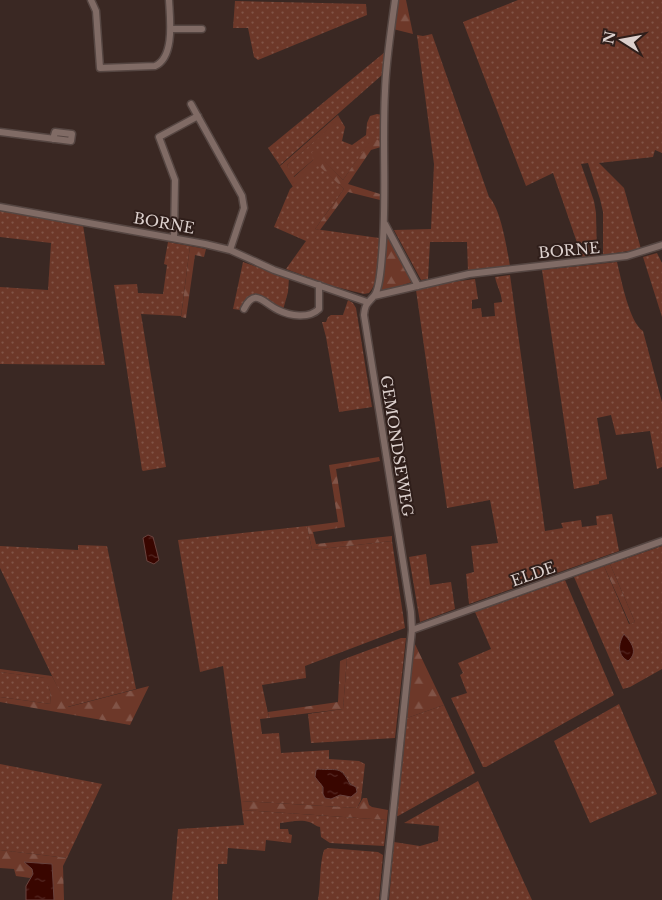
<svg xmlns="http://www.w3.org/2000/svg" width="662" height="900" font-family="'Libre Baskerville',serif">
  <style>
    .grass { fill: url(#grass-dots); fill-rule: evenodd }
    .forest { fill: url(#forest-firs) }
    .water { fill: url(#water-ripples); stroke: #6a433e }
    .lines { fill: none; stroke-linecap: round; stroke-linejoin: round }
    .street-casing { stroke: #554642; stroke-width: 9 }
    .street { stroke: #806b65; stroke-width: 6 }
    .labels { text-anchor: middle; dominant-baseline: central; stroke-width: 4; stroke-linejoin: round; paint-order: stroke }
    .street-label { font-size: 15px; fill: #dcd0cd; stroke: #2f1e1a }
  </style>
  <defs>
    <pattern id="grass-dots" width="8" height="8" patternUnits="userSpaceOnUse" patternTransform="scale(1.25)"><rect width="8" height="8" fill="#6d3829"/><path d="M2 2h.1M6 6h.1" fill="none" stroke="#815447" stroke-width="1.8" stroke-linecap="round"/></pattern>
    <pattern id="forest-firs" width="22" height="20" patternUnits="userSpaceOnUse" patternTransform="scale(1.25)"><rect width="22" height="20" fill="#6d3829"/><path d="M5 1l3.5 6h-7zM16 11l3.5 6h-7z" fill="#815447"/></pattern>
    <pattern id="water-ripples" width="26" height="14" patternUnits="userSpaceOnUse" patternTransform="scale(1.25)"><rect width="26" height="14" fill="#390600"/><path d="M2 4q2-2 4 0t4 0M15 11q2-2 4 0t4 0" fill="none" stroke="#552924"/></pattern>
  </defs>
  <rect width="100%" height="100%" fill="#3a2823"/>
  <path class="grass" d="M518,0H662V153L655,150L653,157L599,163L624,188L641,249L603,255V212L600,199L588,163L581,164L594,201L596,213L597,256L582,257L553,173L526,186L463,22Z
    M235,1L366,4L367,15L258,60L254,57L248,28H233Z
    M432,34L489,197C501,209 507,249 510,266L468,271L467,242H430L428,279L421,280L394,230L431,229L434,164L417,35L423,36Z
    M385,52L382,75L280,165L281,167L268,148Z
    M377,114L382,115L381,139L370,142L343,180L316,153L313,156V160L293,177L287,165L337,121L339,117L345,127L342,141L352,145L366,135L367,123L370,116Z
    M318,164L344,189L315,229L379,238C378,255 381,280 369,293L364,294L332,286L286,269L306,241L274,227L290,189Z
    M0,210L83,225L105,365L0,364V287L48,290L51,243L0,237Z
    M168,242L190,246L181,316L141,314L166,467L143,471L142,470L114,285L137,284L138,293L163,294L167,265L164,264Z
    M657,253L662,263V317L643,257Z
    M243,262L289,278L288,292L283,310C268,301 249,283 240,310L233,309Z
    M617,262C621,278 629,322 643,331L662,402V467L657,469L650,431L616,435L611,415L597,418L607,479L599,481V484L574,489L542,270Z
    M510,275L545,531L563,528L561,523L581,520L582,527L597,525L596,516L612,514L619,551L469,604L466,574L474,572L471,546L498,543L490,500L447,508L416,290L452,282L475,279L478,299L472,300V309L481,308L482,317L495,316L494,303L502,302C501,291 497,287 495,277Z
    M348,300L353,303L356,308L372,407L339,412L326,337L322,322H326L328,317L331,315H343Z
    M307,526L312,550L392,541L405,628L305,666L306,678L262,685L269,718L260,719L262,734L279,733L281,753L329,750V759L359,761L365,764L361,800L357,808L241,801L223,666L200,672L178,540ZM321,769C327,770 333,768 338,770C348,773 346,783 356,787L357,792L337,796L331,799L325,798L323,794Z
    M78,545L107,546L136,689L67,707L0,568V546L78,550Z
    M662,546V669L630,687L623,689L574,577L604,566L629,624L635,622L610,564Z
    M426,554L430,585L451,582L455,609L420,622L409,557Z
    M565,580L614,695L486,767H483L451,698L467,693L460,675L463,673L458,663L491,649L475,612Z
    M401,638H406L395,738L311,743L308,714L343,709L347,658Z
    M0,672L46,678L50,691L51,704L0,697Z
    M619,704L657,794L590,823L554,741Z
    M444,705L475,773L398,816H397L407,718Z
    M0,764L102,784L67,858L0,850Z
    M478,781L532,900H389L394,842L420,846L438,841L439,826L404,823Z
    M242,810L387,820L384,846L330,843L321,837L320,827C315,826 313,823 309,822C301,819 288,822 280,823V829H288L289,834L292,835L291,843L266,840L265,851L228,848L227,864H218V900H172L178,829L244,825Z
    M328,848L378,852L383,855L379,900H318C321,883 319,866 324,850Z"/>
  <path class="forest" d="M397,0H406L413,34L393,29Z
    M338,115L339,117L338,121L287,165L294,177L313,160L312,152L315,151L343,180L370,141L381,139V147L371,150L348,184L380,194V200L348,192L320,230L315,229L344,189L318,165L293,187L280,166Z
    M387,239H389L412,282L381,292Z
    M190,246L206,249L204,257L195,255L186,318L181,317Z
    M379,457L380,461L336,469L345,527L313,532L316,544L392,536V541L312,550L307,526L338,522L329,465Z
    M610,564L635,622L630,624L604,566Z
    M414,642L444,705L407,718Z
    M347,658L343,709L269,718L268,712L338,702L340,661Z
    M0,669L52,676L68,707L149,686L130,725L0,702V697L51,704L50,691L45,678L0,672Z
    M363,798H367L369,805L372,807L388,810L387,820L242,810L241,801L357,808Z
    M0,850L67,858L63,866L64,900H54L52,864L25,862L32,869L33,874L30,878L16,876L14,869L0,868Z"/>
  <path class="water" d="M148,535L153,537L159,560L154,564L147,561L143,538Z
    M624,634C631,642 639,652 628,661C617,655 618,644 624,634Z
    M318,769C338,771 340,765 350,784L356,787L357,792L351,797L340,795L331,799L325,798L323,794V787L315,777L316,770Z
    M24,862L52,864L54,900H26V886L33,874L32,869Z"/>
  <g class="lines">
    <g class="street-casing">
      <path id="street" d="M91,0L96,11L100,68L155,66C175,57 170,19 169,0
        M171,29H202
        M191,104L242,196L244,208L230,250
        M0,132L71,141L72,134L55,132L53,139
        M0,207L205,244L230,250L274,270L367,302
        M385,224L418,286
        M174,238L175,180L159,137L198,116
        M374,296L469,274L627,256L662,245
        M244,309C255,287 263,303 278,310C290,316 309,319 319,309V285
        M412,630L662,541
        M384,900L412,630L411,612L364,315C365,304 367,304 374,296C380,289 381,265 382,255C387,201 382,146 385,91C386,61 391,30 395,0"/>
    </g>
    <use href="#street" class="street"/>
  </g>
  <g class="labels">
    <g class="street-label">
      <text transform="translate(164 223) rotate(10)">BORNE</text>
      <text transform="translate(569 250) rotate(-5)">BORNE</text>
      <text transform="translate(397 446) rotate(81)">GEMONDSEWEG</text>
      <text transform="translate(533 574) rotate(-19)">ELDE</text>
    </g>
  </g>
  <g transform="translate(622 40) rotate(281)" stroke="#2f1e1a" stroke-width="4" paint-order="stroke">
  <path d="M0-4L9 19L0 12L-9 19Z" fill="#dcd0cd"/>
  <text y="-8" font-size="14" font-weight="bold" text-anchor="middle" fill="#dcd0cd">N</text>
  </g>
</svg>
